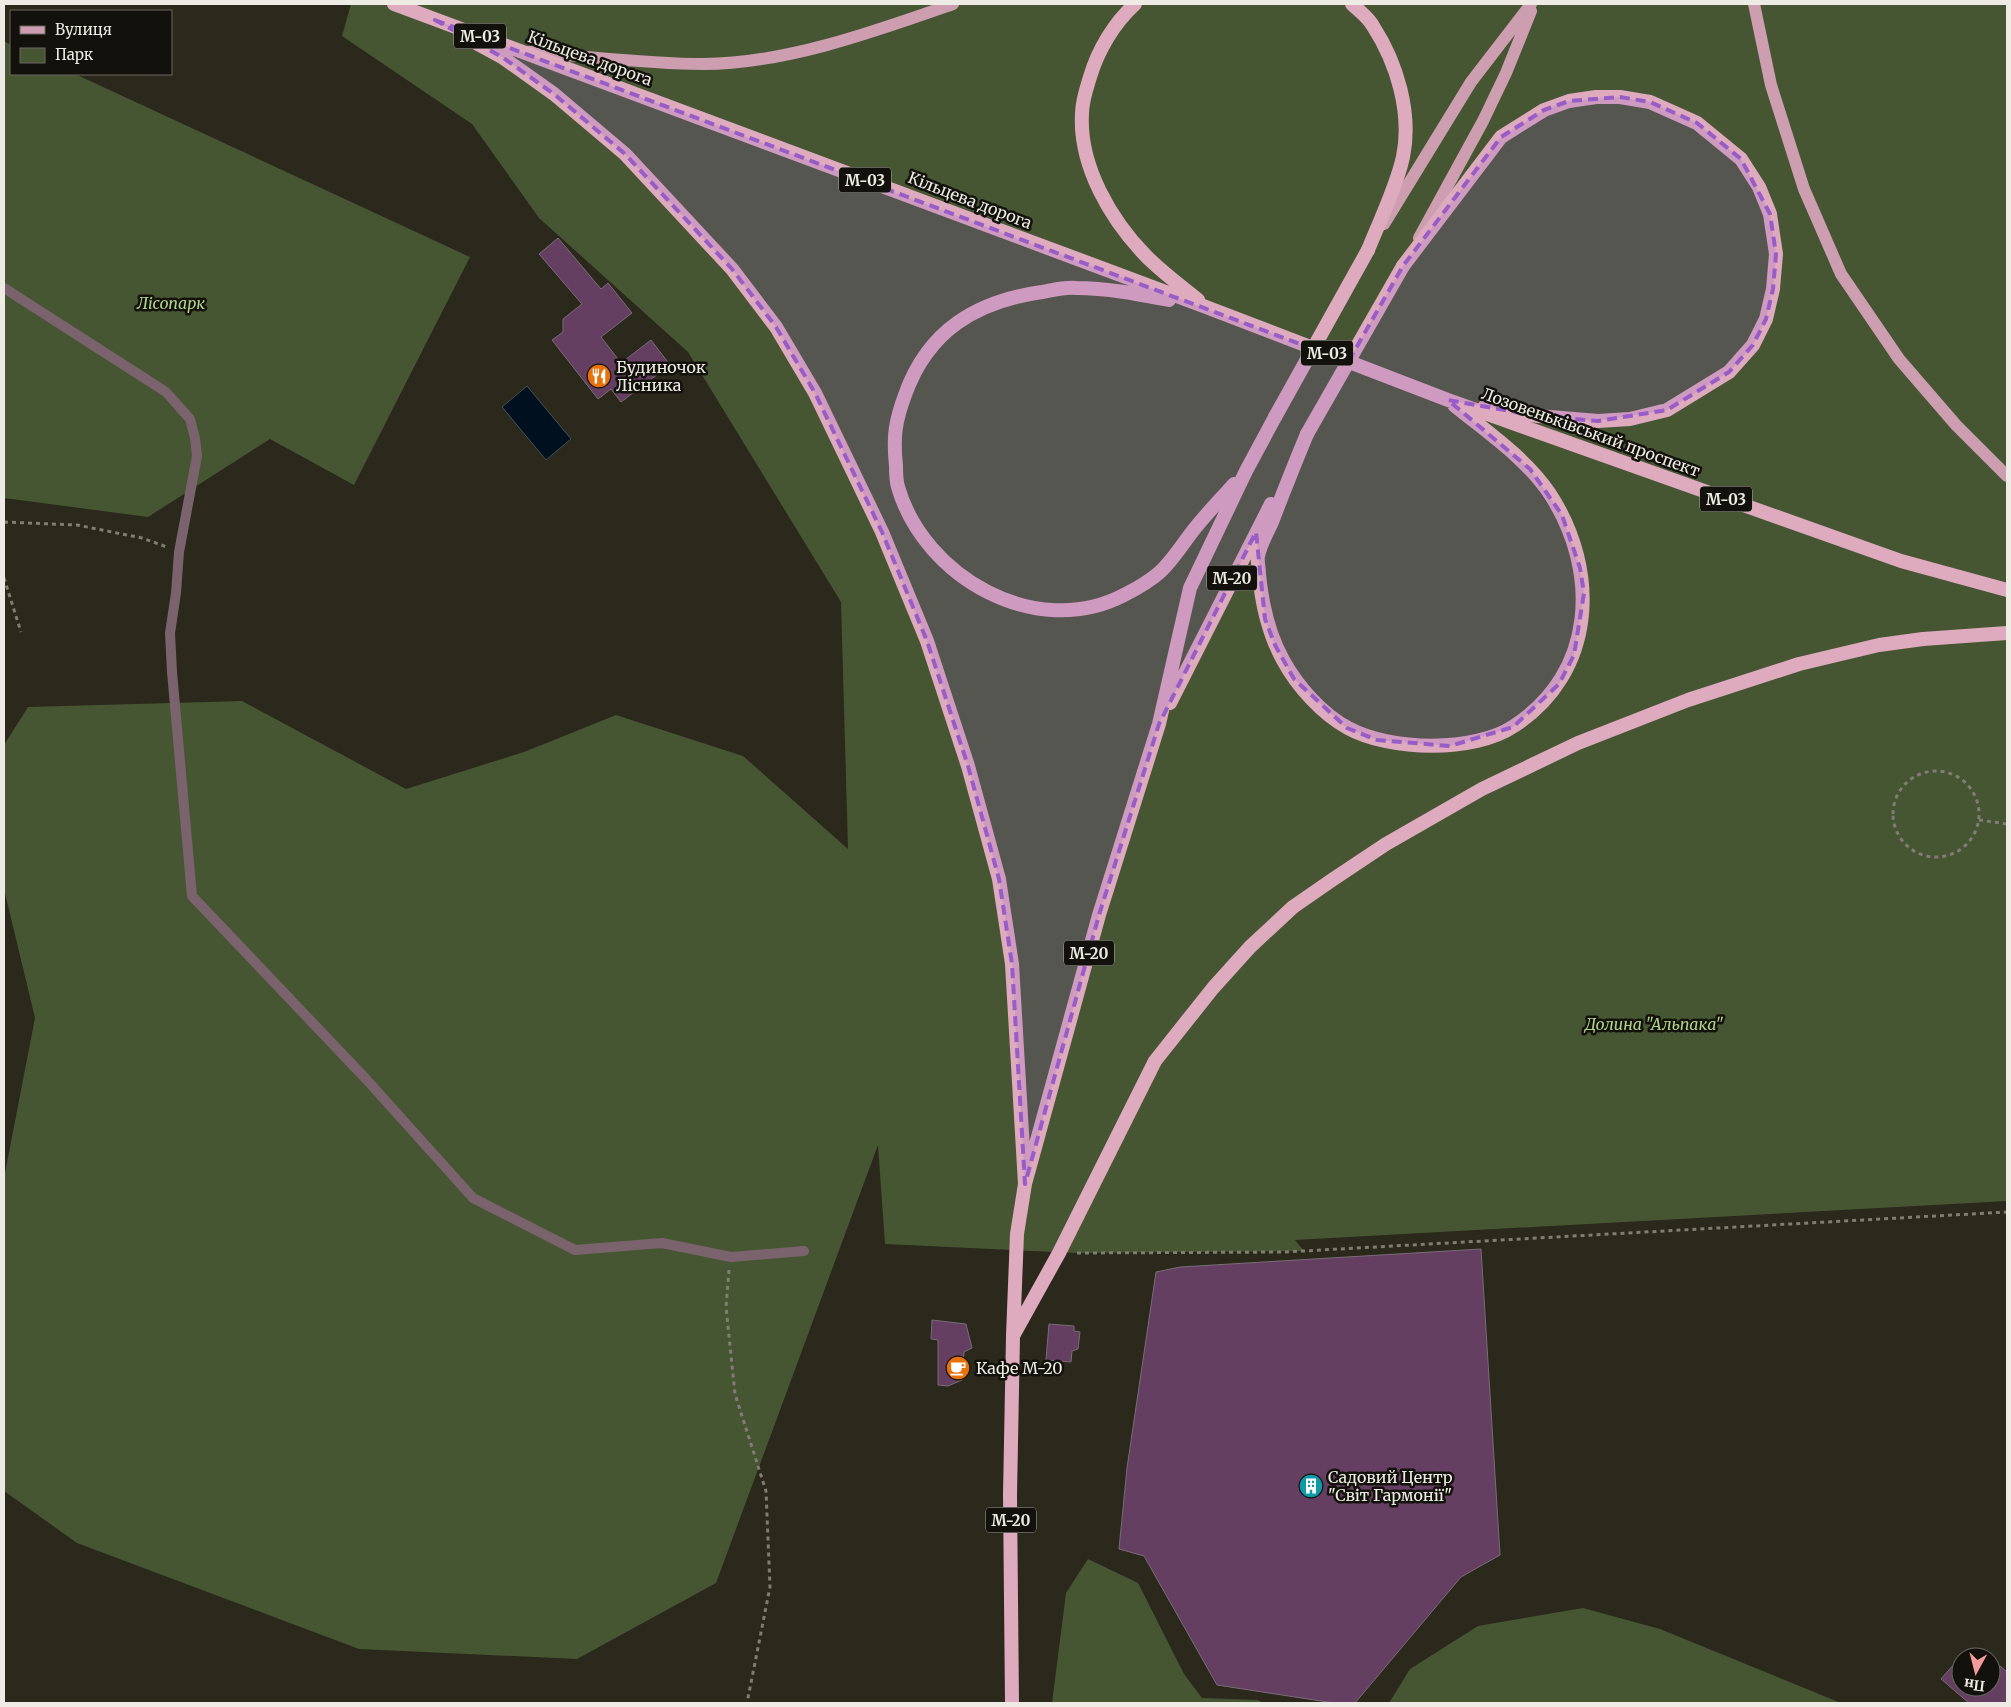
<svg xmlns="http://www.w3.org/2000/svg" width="2011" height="1707" font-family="Merriweather,serif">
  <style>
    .green { fill: #465632 }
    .water { fill: #00101e; stroke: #475259 }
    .building { fill: #643f61; stroke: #796d77 }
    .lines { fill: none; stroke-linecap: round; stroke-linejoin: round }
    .path { stroke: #807d73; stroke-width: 3; stroke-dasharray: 4 4; stroke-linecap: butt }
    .service { stroke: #7a636c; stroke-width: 10 }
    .primary { stroke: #cd9eb0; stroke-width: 12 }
    .trunk { stroke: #deaabe; stroke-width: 14 }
    .trunk-bridge { stroke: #deaabe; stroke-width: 14 }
    .marked { fill: #985cc8; fill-opacity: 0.2; stroke: #985cc8; stroke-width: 4; stroke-dasharray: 10 6; stroke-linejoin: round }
    .labels { text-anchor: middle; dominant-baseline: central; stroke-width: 5; stroke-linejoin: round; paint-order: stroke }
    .shield { fill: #12110b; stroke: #abaaa2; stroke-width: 1 }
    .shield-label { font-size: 15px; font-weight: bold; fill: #edebe3 }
    .street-label { font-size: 16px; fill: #edebe3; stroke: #12110b }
    .park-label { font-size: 16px; font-style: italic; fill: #b1d28a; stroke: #12110b }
    .poi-label { font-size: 16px; fill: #edebe3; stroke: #12110b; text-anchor: start }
  </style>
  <rect width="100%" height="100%" fill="#2b281c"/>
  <path class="green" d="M351,4H2007V1201L1295,1240L1304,1251L1077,1253L885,1244L878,1145L716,1583L577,1659L359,1649L77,1543L4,1491V1178L35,1018L4,889V745L28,707L242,701L406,789L524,752L616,715L743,756L848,849L841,602L688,352L539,218L472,124L342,36Z
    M4,41L11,45V74H75L470,257L354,485L270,439L148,517L4,498Z
    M1088,1559L1138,1583L1184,1674L1202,1698L1258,1700L1263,1703H1052L1066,1593Z
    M1583,1608L1660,1629L1841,1703H1389L1410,1669L1478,1626Z"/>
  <path class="water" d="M527,386L571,439L546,460L502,407Z"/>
  <path class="building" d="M558,238L601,289L608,283L632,313L601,337L621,363L651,340L670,365L621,402L611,389L598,399L552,340L563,332V319L582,304L539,254Z
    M1481,1249L1500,1555L1461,1577L1355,1703H1334L1217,1685L1144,1556L1119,1549L1127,1468L1156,1272L1180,1267Z
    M932,1320L966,1324L972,1348L964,1352L962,1380L948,1386L938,1385V1340L931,1339Z
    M1049,1324L1074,1326V1331L1080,1332L1078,1349L1072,1351L1071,1362L1046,1360Z
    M1961,1656V1687H1991V1658L2007,1672V1703H1969L1941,1679Z"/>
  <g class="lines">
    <path class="path" d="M4,522L77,525L142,538L167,547
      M4,578L21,632
      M1893 814a43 43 0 1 1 86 0a43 43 0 1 1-86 0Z
      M1979,820L2007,824
      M1077,1253L1285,1252L2007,1212
      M729,1270L726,1307L735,1394L766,1491L770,1587L747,1703"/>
    <path class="service" d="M4,288L166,392L190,419L195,438L197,456L179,552L176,593L170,633L172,672L192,896L366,1079L473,1198L575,1250L662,1243L731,1257L804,1251"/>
    <path class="primary" d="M1754,4L1771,85L1804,189L1841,274L1899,359L1956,425L2007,476
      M529,52C587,56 645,64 703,64C785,64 876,31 953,4
      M1384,224L1471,82L1531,4
      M1419,238L1483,121L1506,73L1531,11"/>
    <path class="trunk" d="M394,4L1206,307L1448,400L1901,561L2007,590
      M1135,4C1114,23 1098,50 1090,77C1086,90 1082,101 1082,114C1079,166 1111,220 1146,256C1162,272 1181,286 1198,300
      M1352,4C1359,11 1368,17 1373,26C1397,63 1412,113 1403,157C1396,188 1380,220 1368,250
      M469,39L502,57L554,94L625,154L732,269L776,327L815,393L882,532L927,641L968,766L999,879L1012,964L1025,1184
      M1403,266L1501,137L1544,110L1569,101L1596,97H1620L1650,102L1697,123L1741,159L1759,187L1770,214L1776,254L1773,289L1766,319L1753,345L1729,372L1667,410L1630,419L1598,421L1538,416L1485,406
      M1169,300C1138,294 1107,288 1076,288C1065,287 1053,290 1042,292C977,301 928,330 905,395C895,422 893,437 896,466C896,472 896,480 898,487C924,577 1036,641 1124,595C1136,589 1151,580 1160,572C1172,561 1182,545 1192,532C1205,515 1220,500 1234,484
      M1307,434C1295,463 1283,493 1272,522C1267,533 1260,545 1258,556C1257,561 1259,568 1259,574C1262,605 1268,633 1283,660C1297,686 1322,714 1348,728C1390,751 1474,753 1514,726C1596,673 1600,571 1550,494C1526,458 1487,432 1454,405
      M1170,703L1271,504
      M1014,1334L1059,1253L1155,1061L1213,988L1250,947L1293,907L1332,880L1386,844L1482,789L1578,743L1688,700L1799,664L1879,645L1923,639L2007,633
      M1012,1703L1010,1495L1013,1336L1017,1234L1025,1184L1099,915L1159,724L1190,588L1246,471L1275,417"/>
    <path class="trunk-bridge" d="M1275,417L1368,250
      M1307,434L1403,266"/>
  </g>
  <path class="marked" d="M435,20L1348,362L1403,266L1501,137L1544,110L1569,101L1620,97L1650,102L1697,123L1741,159L1770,214L1776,254L1773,289L1766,319L1753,345L1729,372L1667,410L1598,421L1538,416L1448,400L1530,469L1562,515L1580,568L1584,593L1574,655L1559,684L1513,727L1450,746L1377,740L1347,728L1294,679L1275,645L1265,619L1256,532L1159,724L1099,915L1025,1184L1012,964L999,879L968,766L927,641L882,532L815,393L776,327L732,269L625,154L554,94L502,57Z"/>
  <defs>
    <g id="restaurant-disc" transform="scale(1.25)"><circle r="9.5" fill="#e8710a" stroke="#12110b"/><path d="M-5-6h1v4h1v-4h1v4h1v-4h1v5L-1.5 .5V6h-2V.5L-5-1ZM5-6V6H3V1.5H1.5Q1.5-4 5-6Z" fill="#fff"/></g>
    <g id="cafe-disc" transform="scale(1.25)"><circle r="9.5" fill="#e8710a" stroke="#12110b"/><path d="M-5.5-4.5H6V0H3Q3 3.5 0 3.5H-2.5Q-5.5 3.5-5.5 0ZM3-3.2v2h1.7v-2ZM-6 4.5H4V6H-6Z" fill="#fff"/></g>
    <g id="building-disc" transform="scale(1.25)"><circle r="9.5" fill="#0f9aa8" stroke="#12110b"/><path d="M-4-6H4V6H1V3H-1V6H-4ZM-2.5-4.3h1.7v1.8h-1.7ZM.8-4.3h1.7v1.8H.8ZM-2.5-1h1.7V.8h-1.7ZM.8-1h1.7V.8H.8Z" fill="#fff"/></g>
  </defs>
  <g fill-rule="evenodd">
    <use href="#restaurant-disc" x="599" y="376"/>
    <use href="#cafe-disc" x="958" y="1368"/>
    <use href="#building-disc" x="1311" y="1486"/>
  </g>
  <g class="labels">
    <g class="shield">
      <rect x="454" y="23.5" width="52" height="25" rx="4"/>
      <rect x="839" y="167.5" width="52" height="25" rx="4"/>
      <rect x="1301" y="340.5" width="52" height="25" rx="4"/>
      <rect x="1700" y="486.5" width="52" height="25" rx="4"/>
      <rect x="1207" y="565.5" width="50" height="25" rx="4"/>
      <rect x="1064" y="940.5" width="50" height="25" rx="4"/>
      <rect x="986" y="1507.5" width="50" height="25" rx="4"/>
    </g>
    <g class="shield-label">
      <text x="480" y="36">М-03</text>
      <text x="865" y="180">М-03</text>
      <text x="1327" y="353">М-03</text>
      <text x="1726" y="499">М-03</text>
      <text x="1232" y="578">М-20</text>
      <text x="1089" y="953">М-20</text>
      <text x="1011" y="1520">М-20</text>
    </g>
    <g class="street-label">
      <text transform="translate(590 58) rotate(20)">Кільцева дорога</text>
      <text transform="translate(970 200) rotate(21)">Кільцева дорога</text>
      <text transform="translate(1591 432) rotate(20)">Лозовеньківський проспект</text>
    </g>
    <g class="park-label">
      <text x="171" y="303">Лісопарк</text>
      <text x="1654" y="1024">Долина "Альпака"</text>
    </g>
    <g class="poi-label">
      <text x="616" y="367">Будиночок<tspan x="616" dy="18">Лісника</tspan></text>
      <text x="976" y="1368">Кафе М-20</text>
      <text x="1328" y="1477">Садовий Центр<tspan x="1328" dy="18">"Світ Гармонії"</tspan></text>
    </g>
  </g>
  <rect width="2011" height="1707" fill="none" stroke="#edebe3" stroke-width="10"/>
  <rect x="10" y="10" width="162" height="65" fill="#12110b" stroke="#6a6861"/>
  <rect x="20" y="26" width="25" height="8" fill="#cd9eb0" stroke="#6a6861"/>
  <text x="55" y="35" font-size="15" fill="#edebe3">Вулиця</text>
  <rect x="20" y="48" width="25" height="15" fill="#465632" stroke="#6a6861"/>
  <text x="55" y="60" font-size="15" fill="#edebe3">Парк</text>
  <g transform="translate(1976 1672) rotate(187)"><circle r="24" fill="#12110b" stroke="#6a6861"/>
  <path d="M0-4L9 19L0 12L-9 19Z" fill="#f59b9b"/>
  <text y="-8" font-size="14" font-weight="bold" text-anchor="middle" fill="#edebe3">Пн</text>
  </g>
</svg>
